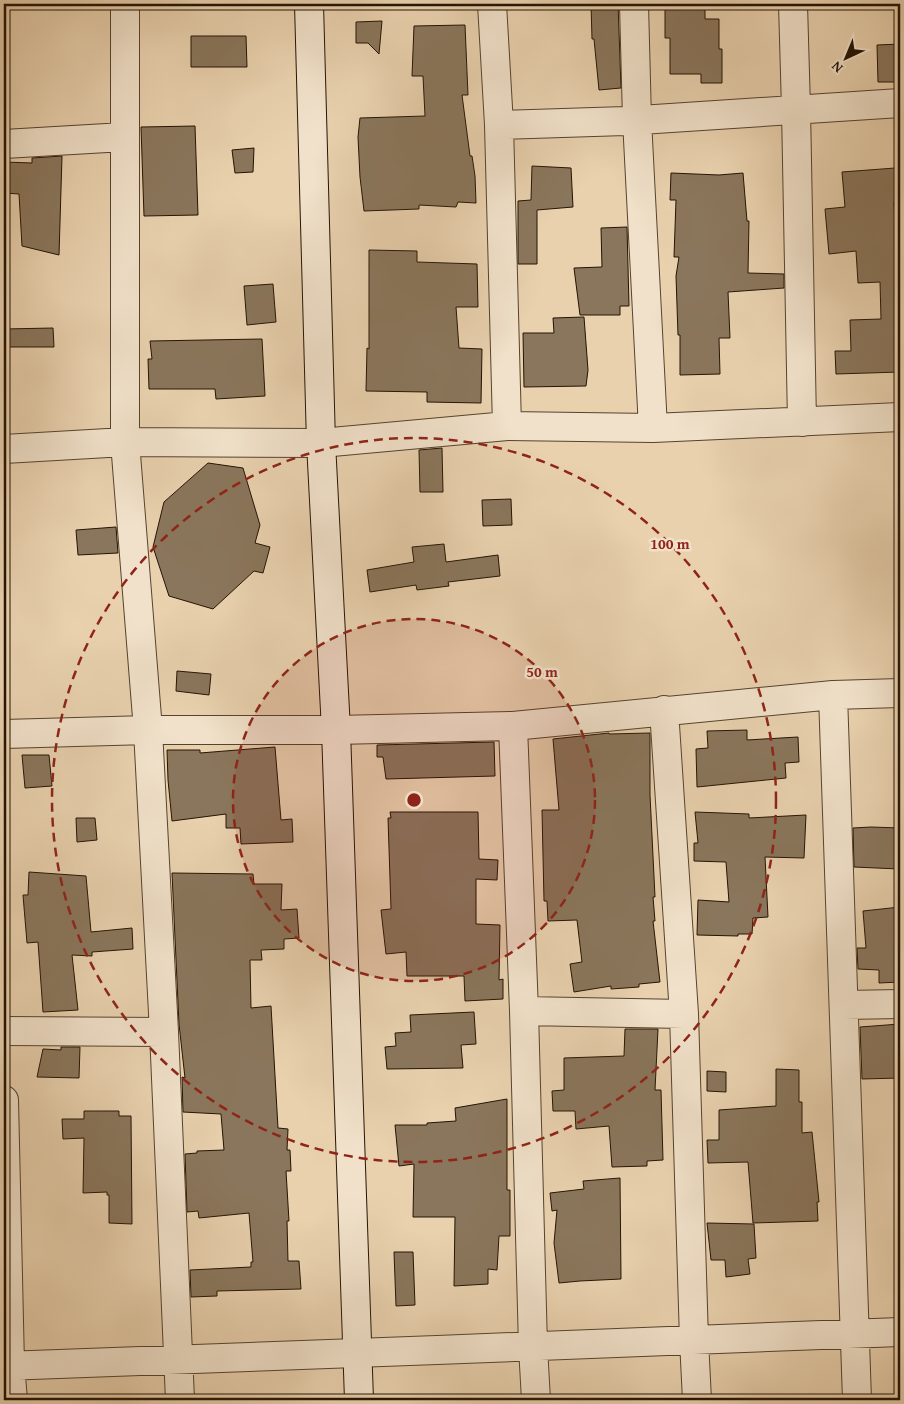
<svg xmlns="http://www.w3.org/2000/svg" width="904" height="1404" font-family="'Gentium Book Plus',serif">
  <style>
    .building { fill: #8a765c; stroke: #241404 }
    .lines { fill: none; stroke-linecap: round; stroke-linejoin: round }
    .street-casing { stroke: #55432e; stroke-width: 30 }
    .secondary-casing { stroke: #241404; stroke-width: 30 }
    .street { stroke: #f1e1ca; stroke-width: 28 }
    .secondary { stroke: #f1e1ca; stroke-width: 28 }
    .ring { fill: none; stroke: #8f2418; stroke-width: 2.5; stroke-dasharray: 9 6 }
    .centre { fill: #8f2418; stroke: #f1e1ca; stroke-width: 2.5 }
    .ring-label { font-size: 15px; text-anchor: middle; font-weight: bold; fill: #8f2418; stroke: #f1e1ca; stroke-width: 5; stroke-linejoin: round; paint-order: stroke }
  </style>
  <rect width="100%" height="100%" fill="#e9d1ae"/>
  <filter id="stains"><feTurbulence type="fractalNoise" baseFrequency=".004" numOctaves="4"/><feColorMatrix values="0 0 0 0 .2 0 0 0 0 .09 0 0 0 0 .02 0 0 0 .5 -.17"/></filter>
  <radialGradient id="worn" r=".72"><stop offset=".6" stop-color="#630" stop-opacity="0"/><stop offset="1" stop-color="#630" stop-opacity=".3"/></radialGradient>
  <path class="building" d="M591,4H618L621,88L599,90L594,39H592Z
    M665,4H705V19H719V49H722V83H701V74H670V38H665Z
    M382,21L379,54L368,43H356V22Z
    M465,25L468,95H462L470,156H472L475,176L476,203L458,202L456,207L419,205V209L364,211L360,177L358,137L360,118L425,116L423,76H412L414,26Z
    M191,36H246L247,67H191Z
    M900,44V82H878L877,45Z
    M195,126L198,215L144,216L141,127Z
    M254,148L253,172L235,173L232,150Z
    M62,156L59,255L22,246L19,194L4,193V162L32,163V158Z
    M532,166L571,168L573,207L537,210V264H518V201L531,200Z
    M895,168L900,201L894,202L900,311V372L836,374L835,351H851L850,320L881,319L880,282L858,283L856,251L829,254L825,209L845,207L842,172Z
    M671,173L719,175L743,173L747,221H749L748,273L784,274V288L728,292L730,338H719L720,374L680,375V335H678L676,276L679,257H674L676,200H670Z
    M627,227L629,306H620V315H580L574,268L602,267L601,228Z
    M369,250L417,251V262L477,264L478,307H456L459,348L482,349L481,403L427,402V392L366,391L367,348L369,349Z
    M273,284L276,322L247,325L244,286Z
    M584,317L588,370L586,386L524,387L523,333H554L553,318Z
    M53,328L54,347H4V329Z
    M262,339L265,396L216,399L215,389H149L148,359H152L150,341Z
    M442,448L443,492H420L419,450Z
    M208,463L243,468L260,525L255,543L270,547L263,573L254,571L213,609L169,596L153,547L164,502Z
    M511,499L512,525L483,526L482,500Z
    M116,527L118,553L78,555L76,530Z
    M444,544L446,562L498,555L500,576L448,582L449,586L417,590L416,585L370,592L367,570L414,562L412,547Z
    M177,671L211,674L209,695L176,691Z
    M747,730V740L798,737L799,762L785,763L786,778L697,787L696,749L708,748L707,731Z
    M609,733V734L650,733V795L655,897H653L655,921H653L660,982L639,984V987L611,989V986L574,992L570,964L582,962L577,920L548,921L547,901H544L542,810H559L553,739Z
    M494,742L495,776L386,779L383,757H377V745Z
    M275,747L281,820L292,819L293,842L241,844L240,828H226V814L172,821L168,780L167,750H200V753Z
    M22,755H49L52,786L25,788Z
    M390,812H478L479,859L498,860L497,880L476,879V924L500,925L499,980L503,979V999L465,1001L464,976H407L406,952L386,954L381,910L391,909L388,818H391Z
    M695,812L749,814V818L806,815L804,858L765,857L768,917L753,918L752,934H738V936L697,935L698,900L729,902L726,862L694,861V843H698Z
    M76,818H95L97,840L77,842Z
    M871,827L900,828L899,869L854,867L853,828Z
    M29,872L86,876L91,932L132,928L133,949L92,952V956L72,955L78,1010L43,1012L38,942L27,943L23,895H28Z
    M172,873L253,874L254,884H282L281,910L297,909L299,938L284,939V949L261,950L262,960H250L251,1008L271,1006L278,1128L288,1129L287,1150H290L291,1171H286L289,1221H287L288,1261H299L301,1289L217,1291V1296L191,1297L190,1270L251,1267V1262H253L249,1213L199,1218L198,1211L187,1212L185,1154L197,1153V1151L224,1150L221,1114L183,1112L182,1077L185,1078L179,1024Z
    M900,907V982L879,983V970L858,969L857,948H866L863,911Z
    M474,1012L476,1044L461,1045L463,1068L387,1069L385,1047L396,1046L395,1033L411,1032L410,1015Z
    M900,1024V1078L862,1079L860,1027Z
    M625,1029H658L655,1090H661L663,1160L647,1161V1166L612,1167L609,1126L576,1129L575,1111H553L552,1091L564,1090V1058L624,1056Z
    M61,1047H80L79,1078L37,1077L43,1049L61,1050Z
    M776,1069L799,1070V1102H802V1133L812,1132L819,1202H817L818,1221L753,1223L748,1162L708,1163L707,1140H719V1110L776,1106Z
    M707,1071L726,1072V1092L707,1091Z
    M507,1099V1190H510V1236H499L497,1270L488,1269V1284L454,1286L455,1217H413L414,1164L399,1166L395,1125H427V1123L456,1121L455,1108Z
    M84,1111H119V1116H131L132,1224L109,1223V1195H107V1192L83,1193L84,1138L63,1139L62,1119H84Z
    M620,1178L621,1279L580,1281L559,1283L554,1243L557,1210L552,1211L550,1193L584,1189L583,1181Z
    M707,1223L754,1224L756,1258L748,1259L750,1274L726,1277L725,1260H711Z
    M394,1252H413L415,1305L396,1306Z"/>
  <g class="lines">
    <g class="street-casing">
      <path id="street" d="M125,4V442L148,730L164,1032L180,1400
        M492,4L499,125L507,426
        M634,4L637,120L653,428
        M793,4L796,109L802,422
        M499,125L625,121L900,103
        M4,144L124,137
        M4,449L125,442L321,443L507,426L653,428L900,417
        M833,695L857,1400
        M664,710L684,1014L694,1340L697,1400
        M513,726L524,1011L533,1347L536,1400
        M4,734L148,730H336L513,726L833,695L900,693
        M844,1005L900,1004
        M524,1011L684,1014
        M4,1031L164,1032
        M4,1100L10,1365L13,1400
        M4,1366C303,1355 601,1344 900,1332"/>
    </g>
    <g class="secondary-casing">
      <path id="secondary" d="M309,4L321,443L336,730L359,1400"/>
    </g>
    <use href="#street" class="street"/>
    <use href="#secondary" class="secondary"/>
  </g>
  <circle cx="414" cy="800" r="181" fill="#8f2418" fill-opacity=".12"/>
  <g class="ring">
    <circle cx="414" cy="800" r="181"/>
    <circle cx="414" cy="800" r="362"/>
  </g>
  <circle cx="414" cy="800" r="8" class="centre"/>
  <g class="ring-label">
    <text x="670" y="549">100 m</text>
    <text x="542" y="677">50 m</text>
  </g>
  <rect width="904" height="1404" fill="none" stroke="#e9d1ae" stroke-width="20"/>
  <rect x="5" y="5" width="894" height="1394" fill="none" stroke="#241404" stroke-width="2.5"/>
  <rect x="10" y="10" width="884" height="1384" fill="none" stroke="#241404"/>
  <g transform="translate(846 58) rotate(224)" stroke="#f1e1ca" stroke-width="4" paint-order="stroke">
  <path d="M0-4L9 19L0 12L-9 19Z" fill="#241404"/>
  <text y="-8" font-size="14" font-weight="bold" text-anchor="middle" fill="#241404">N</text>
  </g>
  <rect width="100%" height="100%" filter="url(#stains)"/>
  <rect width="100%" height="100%" fill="url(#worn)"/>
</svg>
